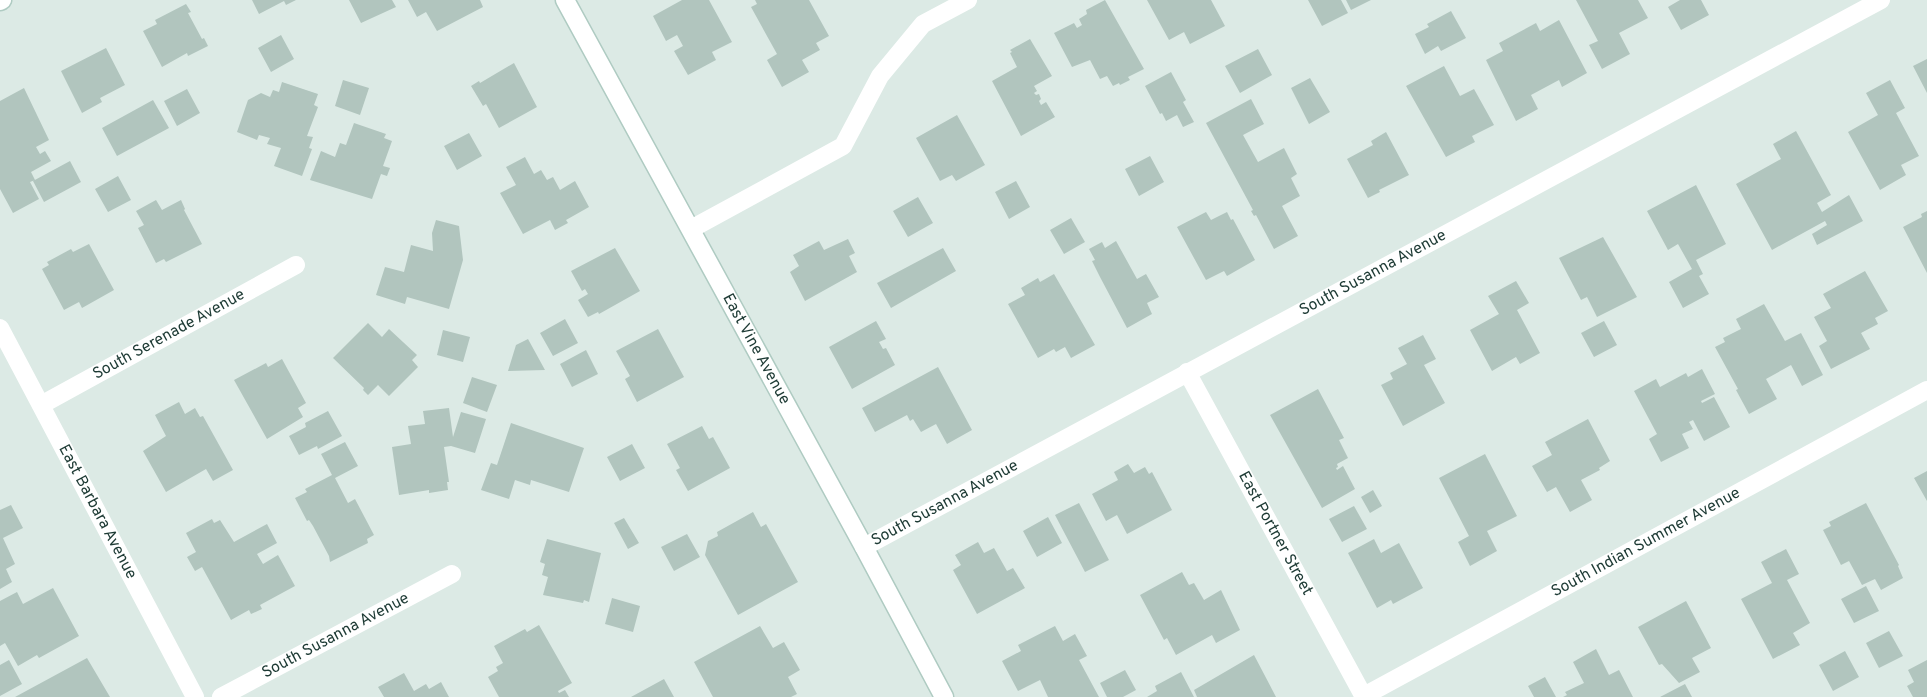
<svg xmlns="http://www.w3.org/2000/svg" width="1927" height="697" font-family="Overpass,sans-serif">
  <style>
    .building { fill: #b1c5be }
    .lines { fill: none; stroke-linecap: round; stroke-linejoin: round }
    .secondary-casing { stroke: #afcbc2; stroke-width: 21 }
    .street { stroke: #fff; stroke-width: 18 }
    .secondary { stroke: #fff; stroke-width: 18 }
    .labels { text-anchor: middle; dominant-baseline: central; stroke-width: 5; stroke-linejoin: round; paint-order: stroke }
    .street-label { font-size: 16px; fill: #1d3a34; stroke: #edf7f2 }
  </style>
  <rect width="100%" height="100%" fill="#dceae5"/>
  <path class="building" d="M252,0H296L286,5L284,1L259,14Z
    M349,0H392L396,7L361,23Z
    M408,0H480L483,7L437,31L426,12L417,17Z
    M682,0H709L732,42L712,52L716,60L688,75L674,51L683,46L677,35L666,41L653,16Z
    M755,0H809L829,36L816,43L820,50L802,60L809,72L782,87L767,60L777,54L751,7L757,4Z
    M1105,0L1144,69L1128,77L1130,80L1120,85L1119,83L1113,86L1107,76L1100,79L1090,60L1072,67L1054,33L1074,23L1077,28L1082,25L1079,19L1087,14L1086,10Z
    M1147,0H1211L1225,26L1190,44L1184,32L1169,40Z
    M1308,0H1341L1348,13L1322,26Z
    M1346,0H1371L1351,10Z
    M1576,0H1638L1648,18L1619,33L1630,54L1602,69L1589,45L1598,41Z
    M1680,0H1701L1709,15L1681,30L1668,7Z
    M186,4L191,12L188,13L202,39L204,38L208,46L188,56L187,53L162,67L143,31L157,24L155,20Z
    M1451,11L1466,38L1441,51L1438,46L1425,54L1415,34L1429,27L1427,24Z
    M1559,20L1587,73L1562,87L1559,80L1531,95L1538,109L1516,121L1486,60L1503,51L1499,43L1536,23L1540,31Z
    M281,35L294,59L271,72L258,48Z
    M1030,39L1052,76L1034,86L1037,91L1034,93L1036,95L1039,94L1041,99L1039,101L1041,105L1046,102L1055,117L1021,136L992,81L1017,67L1010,53L1012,52L1010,50Z
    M106,48L125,85L100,98L102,102L82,113L61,71Z
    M1258,49L1272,75L1240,93L1225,66Z
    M1927,59V93L1913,66Z
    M514,63L537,107L499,128L486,104L483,106L471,86L479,81L480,83Z
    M1444,66L1460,96L1474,89L1494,125L1472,136L1475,142L1446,157L1406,86Z
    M1171,72L1186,100L1183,102L1194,122L1183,127L1177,115L1166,121L1162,113L1160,114L1145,86Z
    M1310,78L1330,112L1309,124L1291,88Z
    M343,80L369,88L360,115L335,106Z
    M1890,80L1905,108L1896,113L1919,156L1901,165L1906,175L1880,190L1848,132L1878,115L1866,93Z
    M282,82L318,94L314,105L318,107L307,136L313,137L309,148L312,149L302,176L274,166L281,148L267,144L270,138L259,135L257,140L237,132L248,100L261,93L270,97L273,90L279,92Z
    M24,88L49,140L36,147L40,154L45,151L51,161L31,172L35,180L30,182L39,199L13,213L0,189V101Z
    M187,89L200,113L177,126L164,101Z
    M1251,99L1264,124L1243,135L1258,162L1284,148L1297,174L1291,178L1300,196L1282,206L1298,236L1274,249L1256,215L1254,216L1251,211L1253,210L1206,123Z
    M153,100L169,128L117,156L102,128Z
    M957,115L985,165L956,181L952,175L940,181L916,138Z
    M354,123L386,134L384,138L392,141L383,166L390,168L387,176L381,174L372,199L310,180L321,151L335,157L340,143L346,145Z
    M1796,131L1831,195L1817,203L1822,212L1849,195L1863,221L1817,245L1812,234L1827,225L1825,221L1772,250L1736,184L1781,159L1773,144Z
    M1386,132L1409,175L1379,190L1380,192L1368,198L1347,159L1373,145L1371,141Z
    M469,133L482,156L457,170L444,146Z
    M1150,156L1164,182L1139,196L1125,169Z
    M525,157L534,174L541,170L547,180L553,177L560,190L575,181L589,207L566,220L568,223L555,230L550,220L523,234L500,193L516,185L506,167Z
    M70,161L81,182L44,202L33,181Z
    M118,176L131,200L108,212L95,189Z
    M1016,181L1030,207L1009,219L995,192Z
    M1696,185L1726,244L1696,260L1703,274L1699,276L1709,294L1683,308L1669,282L1692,269L1678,244L1668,250L1647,211Z
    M918,197L933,223L908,237L893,211Z
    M156,200L162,210L181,200L185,209L184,210L202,244L166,262L164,259L156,263L138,228L144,225L136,211Z
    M1927,211V273L1903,227L1922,217L1921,214Z
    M1206,212L1211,220L1227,212L1231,220L1233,219L1255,260L1227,276L1224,271L1206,280L1177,227Z
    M1071,218L1085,242L1064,254L1050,230Z
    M436,220L459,226L463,260L449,309L407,297L405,304L376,295L385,267L404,272L411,245L433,251L432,233Z
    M1603,237L1637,297L1597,317L1587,297L1581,300L1559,258Z
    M848,239L855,253L849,256L857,272L805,301L790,272L799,266L793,255L819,241L824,250Z
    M1116,241L1137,279L1146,274L1159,297L1147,303L1152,314L1127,328L1100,277L1092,261L1095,260L1089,249L1102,242L1105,248Z
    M89,244L114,290L82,308L79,302L64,310L42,269L49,265L47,262L71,249L73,252Z
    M615,248L640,291L599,314L598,312L588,317L578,300L588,294L585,289L582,291L571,271Z
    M943,248L956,271L891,308L877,283Z
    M1865,271L1888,311L1875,318L1878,324L1861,333L1870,349L1831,369L1819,346L1827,341L1814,317L1831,308L1823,294Z
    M1054,274L1095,345L1071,358L1065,347L1056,352L1054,349L1038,358L1008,304L1025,295L1021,288L1038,278L1040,282Z
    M1516,281L1529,303L1517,310L1540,353L1520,364L1516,357L1492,371L1470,330L1499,314L1488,296Z
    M1764,304L1785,341L1801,333L1823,375L1802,386L1791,365L1766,379L1777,399L1749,414L1736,390L1738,389L1715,347L1725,342L1723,338L1741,329L1736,319Z
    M565,319L578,343L553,356L540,333Z
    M876,321L886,339L879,342L883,349L886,348L895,365L852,389L829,347Z
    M1604,321L1617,345L1594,357L1581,333Z
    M368,323L382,337L389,329L417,355L412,360L418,367L389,396L378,385L368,395L363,390L364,388L333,358Z
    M658,329L684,377L637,402L625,379L630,376L616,351Z
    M443,330L470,337L463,362L437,355Z
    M1423,335L1436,359L1424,365L1445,403L1403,426L1381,385L1393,379L1390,373L1407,364L1398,348Z
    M528,339L545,370L508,371L516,345Z
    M586,350L598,374L572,387L560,364Z
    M282,359L306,403L298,408L303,417L267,439L234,380L266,363L268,367Z
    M938,367L972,430L947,444L936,424L921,432L913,419L910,421L907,415L875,432L862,408Z
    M1702,369L1715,394L1701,401L1702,403L1714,397L1730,427L1704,441L1693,420L1689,422L1693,429L1682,434L1689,448L1661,462L1649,439L1657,434L1634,391L1656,379L1660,387L1686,373L1688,377Z
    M472,377L497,385L487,412L463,403Z
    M1318,389L1344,438L1339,440L1348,458L1337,464L1338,467L1336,468L1337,470L1343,466L1355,489L1322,508L1270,415Z
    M179,402L185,414L195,408L200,417L203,416L233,470L213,481L206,469L166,492L143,451L166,436L155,415Z
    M449,408L453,437L461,412L486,419L475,453L451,446L444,447L449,482H447L448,490L429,493V490L399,495L392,447L411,444L408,426L425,424L423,411Z
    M328,411L342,436L318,449L317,446L299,455L289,436L306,427L305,423Z
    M1588,419L1610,461L1599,468L1600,470L1581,480L1592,500L1570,512L1556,487L1547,492L1532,466L1552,455L1545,442Z
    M511,423L584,448L569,492L531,480L530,485L515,480L509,499L481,490L491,463L497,465Z
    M702,426L709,439L713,437L730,468L688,491L676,470L680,468L667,444Z
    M345,442L358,466L335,478L348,503L355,499L374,535L367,539L368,543L330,562L329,556L313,526L309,520L307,521L295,498L307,492L305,489L332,475L321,454Z
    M632,444L645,468L620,481L607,457Z
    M1485,454L1517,516L1487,531L1497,551L1470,566L1458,542L1469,536L1439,478Z
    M1128,464L1134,473L1145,467L1149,474L1152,472L1172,510L1127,534L1117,515L1106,521L1092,494L1118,480L1114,472Z
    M1927,471V501L1914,478Z
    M1373,490L1382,506L1370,513L1361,497Z
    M1079,503L1109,560L1085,572L1055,515Z
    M1866,503L1899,565L1898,566L1903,578L1881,590L1875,579L1862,585L1849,561L1841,565L1823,530L1831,526L1829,522Z
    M11,505L23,528L3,538L15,564L6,569L12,582L0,589V510Z
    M1354,506L1367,529L1342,542L1329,519Z
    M753,512L761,527L766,524L798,582L738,615L705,555L708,541L718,536L717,532Z
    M1048,517L1062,543L1037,557L1023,531Z
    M624,518L639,543L628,549L614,523Z
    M212,519L214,523L220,520L234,542L267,524L277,543L257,554L263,564L278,555L295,586L260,605L262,609L251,614L249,610L231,620L202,567L195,571L187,557L196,552L186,533Z
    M687,534L700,557L674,571L661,547Z
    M547,539L601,553L589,602L584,600L583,603L543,595L548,577L542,575L545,564L540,562Z
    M1374,539L1381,553L1399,543L1423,588L1393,604L1391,600L1377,608L1348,553Z
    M978,542L984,553L994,548L1007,571L1013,568L1025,588L977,614L953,570L961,565L955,555Z
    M1786,549L1799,574L1787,580L1810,623L1793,633L1800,645L1773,659L1741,599L1772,583L1761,562Z
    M1182,572L1189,585L1194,583L1204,600L1221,590L1240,630L1216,643L1212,635L1176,655L1167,638L1164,640L1140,595Z
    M1866,586L1879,611L1854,623L1841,599Z
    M53,588L79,636L39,658L37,655L18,666L5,643L0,646V601L17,592L23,604Z
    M612,598L640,606L633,632L605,624Z
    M1686,601L1711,648L1692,658L1700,672L1679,683L1662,664L1659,665L1638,627Z
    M539,625L572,683L558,691L559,693L565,690L569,697H499L488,677L498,671L496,667L503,663L494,646L525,629L527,632Z
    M760,626L773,648L784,642L800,670L788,677L797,694L791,697H713L694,662Z
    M1055,626L1063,641L1075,634L1087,656L1079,660L1099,697H1048L1040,680L1018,691L1002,661L1021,651L1018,645Z
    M1889,631L1903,656L1879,668L1866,643Z
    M1596,649L1609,675L1619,670L1633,697H1563L1567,695L1565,692L1584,683L1573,662Z
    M1845,651L1859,677L1833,691L1819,665Z
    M1254,655L1276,697H1197L1194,690Z
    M87,658L110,697H15Z
    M9,660L22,684L0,696V665Z
    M1927,660V697H1913L1907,686L1914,682L1908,670Z
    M1125,670L1136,690L1123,697H1107L1100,683Z
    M1181,672L1194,697H1147L1157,691L1155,686Z
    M404,673L414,691L426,684L429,689L441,682L449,697H384L378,687Z
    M1545,677L1556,697H1534L1528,686Z
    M664,679L674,697H631Z
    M1685,684L1692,697H1660Z"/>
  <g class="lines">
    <g class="secondary-casing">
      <g id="secondary">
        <path id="s7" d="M565,0L864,547L944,697"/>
        <path d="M0,1L2,0"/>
      </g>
    </g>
    <g class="street">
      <path d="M691,229L843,146L880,76L923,24L968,0"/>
      <path id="s1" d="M0,328L195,697"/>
      <path id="s2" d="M1187,372L1364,697"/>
      <path id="s3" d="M41,405L296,265"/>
      <path id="s4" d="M864,547L1881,0"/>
      <path id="s5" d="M1364,696L1927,390"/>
      <path id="s6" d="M221,697L452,574"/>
    </g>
    <use href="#secondary" class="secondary"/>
  </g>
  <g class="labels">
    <g class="street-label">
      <text stroke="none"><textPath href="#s4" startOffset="578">South Susanna Avenue</textPath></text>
      <text stroke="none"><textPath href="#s3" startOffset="146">South Serenade Avenue</textPath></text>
      <text stroke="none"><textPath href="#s7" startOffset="398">East Vine Avenue</textPath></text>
      <text stroke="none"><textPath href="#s4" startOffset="92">South Susanna Avenue</textPath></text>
      <text stroke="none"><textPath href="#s1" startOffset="208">East Barbara Avenue</textPath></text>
      <text stroke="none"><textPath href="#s2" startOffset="184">East Portner Street</textPath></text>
      <text stroke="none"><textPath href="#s5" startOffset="321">South Indian Summer Avenue</textPath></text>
      <text stroke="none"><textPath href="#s6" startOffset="130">South Susanna Avenue</textPath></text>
    </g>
  </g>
</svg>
